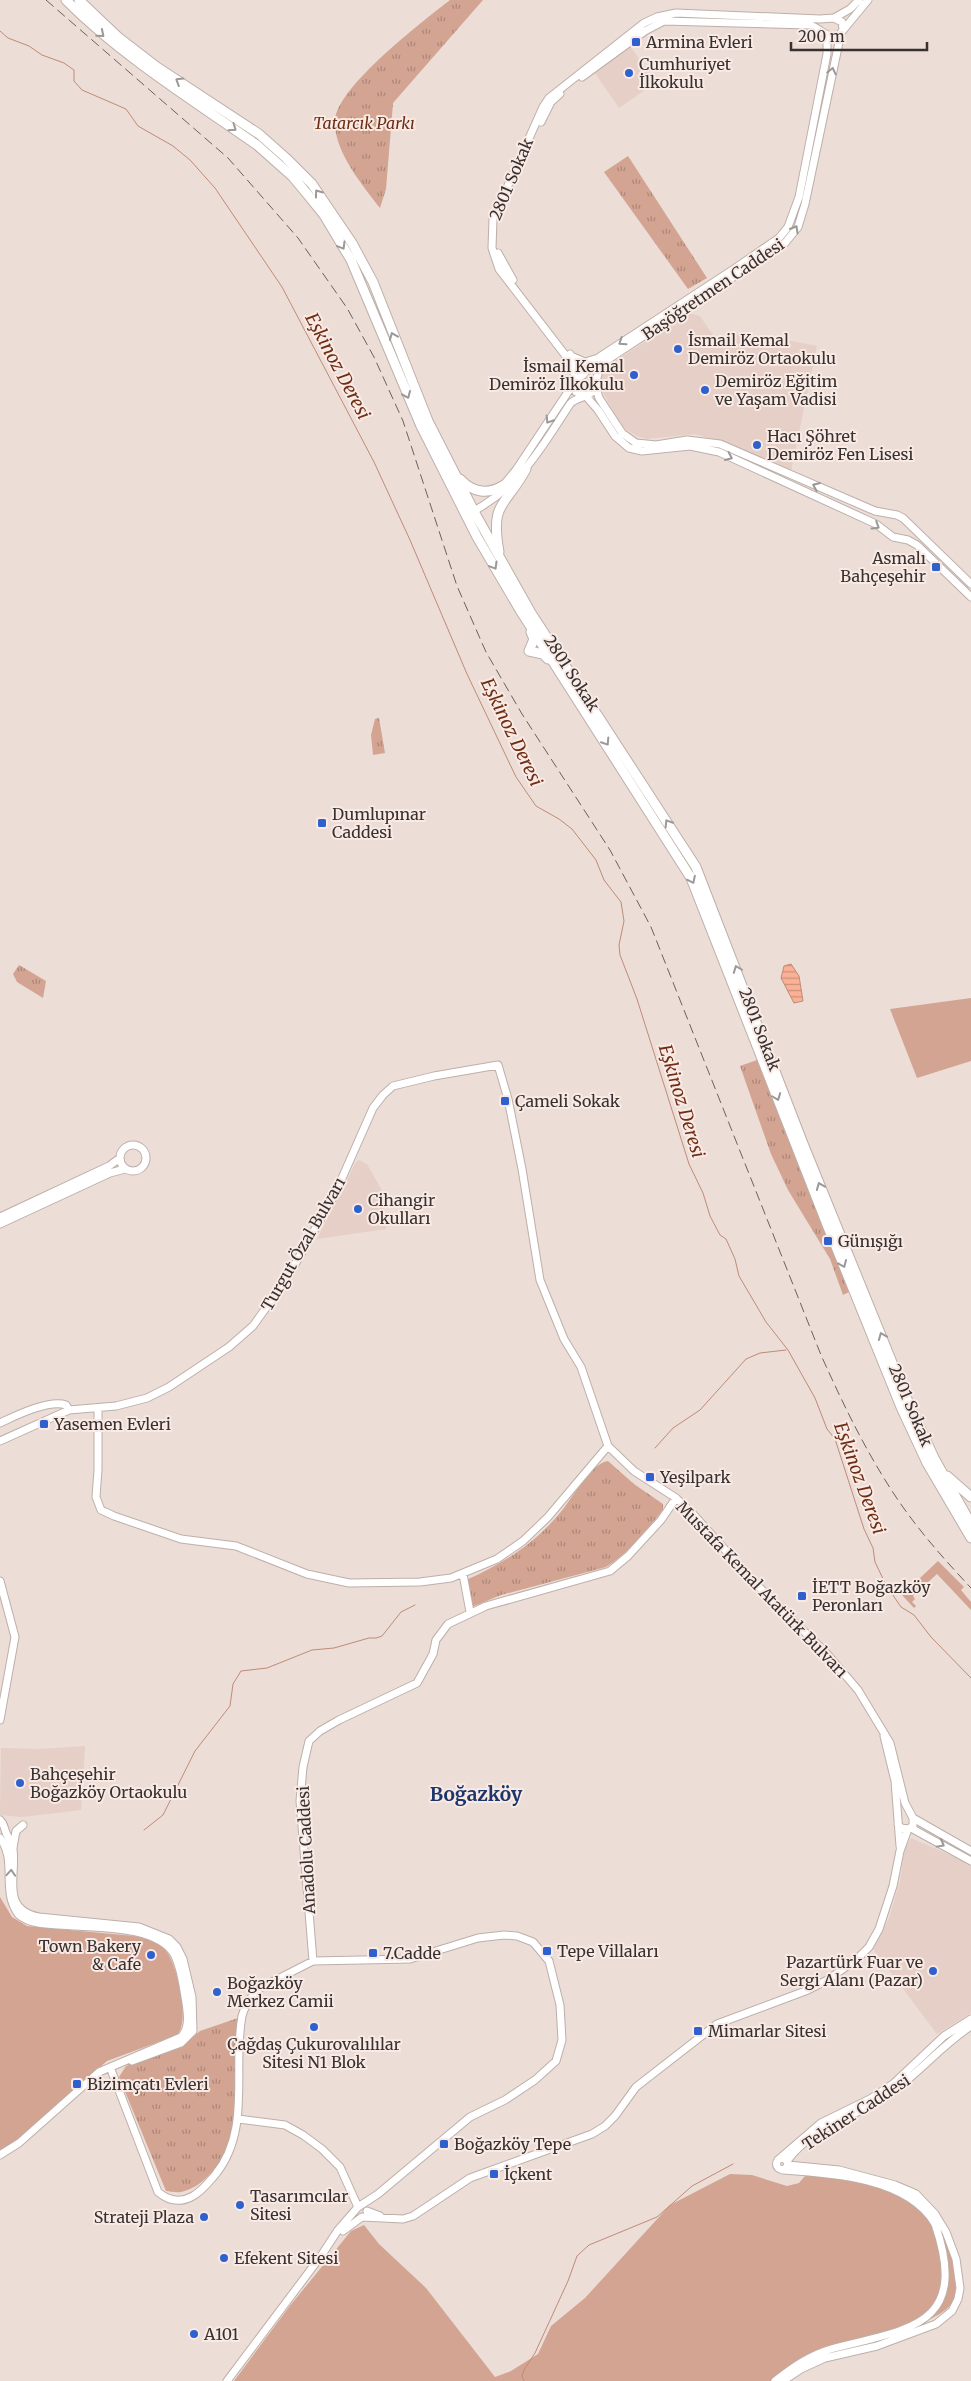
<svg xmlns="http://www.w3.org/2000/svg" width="971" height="2381" font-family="Merriweather,serif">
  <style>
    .built { fill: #e5cfc6 }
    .grass { fill: #d3a492 }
    .park { fill: url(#park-tufts) }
    .water { fill: url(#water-rules); stroke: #c08b76 }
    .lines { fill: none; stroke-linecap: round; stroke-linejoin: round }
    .stream { stroke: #c08b76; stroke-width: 1 }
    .minor-casing { stroke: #bdafa9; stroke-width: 9 }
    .major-casing { stroke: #bdafa9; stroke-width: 11 }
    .minor { stroke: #fff; stroke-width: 7 }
    .major { stroke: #fff; stroke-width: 9 }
    .rail { stroke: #6a625f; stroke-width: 1; stroke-dasharray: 10 5; stroke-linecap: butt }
    .oneway { stroke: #9b9897 }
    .poi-dot { fill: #2e60ce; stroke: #f9eae5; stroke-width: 2 }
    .labels { text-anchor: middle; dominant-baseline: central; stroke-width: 4; stroke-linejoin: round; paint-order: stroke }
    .poi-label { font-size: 16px; fill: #37312f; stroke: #f9eae5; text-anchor: start }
    .park-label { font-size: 16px; font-style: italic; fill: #6d2d12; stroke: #f9eae5 }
    .street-label { font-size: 16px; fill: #37312f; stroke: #f9eae5 }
    .water-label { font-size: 18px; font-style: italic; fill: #6f2e13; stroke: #f9eae5 }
    .quarter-label { font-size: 19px; font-weight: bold; fill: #1c366c; stroke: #f9eae5 }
  </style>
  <defs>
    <pattern id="park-tufts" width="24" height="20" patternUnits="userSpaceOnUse" patternTransform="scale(1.25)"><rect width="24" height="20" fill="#d3a492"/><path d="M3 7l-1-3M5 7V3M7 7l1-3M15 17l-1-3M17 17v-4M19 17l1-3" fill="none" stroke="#ac8678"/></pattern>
    <pattern id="water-rules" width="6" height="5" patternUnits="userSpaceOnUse" patternTransform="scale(1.25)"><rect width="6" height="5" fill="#fab195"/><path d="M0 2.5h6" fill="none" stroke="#cb917a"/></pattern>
  </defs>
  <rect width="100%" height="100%" fill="#ecddd7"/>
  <path class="built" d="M629,44L655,83L619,108L593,70Z
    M689,313L700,316L721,347L727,343H735L736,334L771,337L817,346L791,471L734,446L695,434L647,439L637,436L624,428L619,421L600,388L599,379L602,372L606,367Z
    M359,1160L367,1164L381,1189L386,1229L317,1239L356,1162Z
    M85,1746L81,1810L22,1817L0,1815L1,1748L41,1749Z
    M911,1838L971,1864V2013L937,2034L873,1949L889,1918L900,1881L905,1847Z"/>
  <path class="grass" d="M971,998V1061L917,1078L890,1009Z
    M938,1561L964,1587L961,1590L971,1602V1610L937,1574L913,1596L915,1599L912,1602L916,1606L914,1608L902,1595Z
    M0,1897L12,1917L27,1926L134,1936C145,1938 154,1939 163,1947C177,1960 191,2021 177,2035L107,2061L0,2155Z
    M811,2169L899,2188L950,2232C952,2250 961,2284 953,2301C940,2329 823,2350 793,2371C789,2373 785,2378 782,2381H234L289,2307L351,2231L364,2225L379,2244L426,2288L495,2377L511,2371L538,2354L551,2326L585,2298L670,2205L730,2174L752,2175L787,2186L799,2183Z"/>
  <path class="park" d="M450,0H483L393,103L386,189L380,208C363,186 333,150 335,120C338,86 422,22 450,0Z
    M628,156L707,278L688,289L604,172Z
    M379,718L385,753L373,755L371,735L375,719Z
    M19,965L46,981L43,998L17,982L13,974Z
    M757,1060L849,1292L843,1295L830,1259L788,1190L771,1154L740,1066Z
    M608,1461L634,1484L663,1504V1510C646,1530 628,1554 606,1567L501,1595L472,1607L466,1580C505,1563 537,1542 564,1508C574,1495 592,1463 608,1461Z
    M238,2018C236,2054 238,2112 228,2145C222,2164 202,2188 181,2192C176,2193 171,2191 166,2191L119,2077L126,2066L182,2046L200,2031Z"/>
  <path class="water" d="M791,964L799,976L803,1001L794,1003L781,978L784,966Z"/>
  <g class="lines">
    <path class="stream" d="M0,31L8,38L29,46L42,55L64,63L74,70V81L82,90L126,109L138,126L173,146L190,160L215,188L282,287L374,462L410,540L467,674L516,777L536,806L559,819L572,829L596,860L604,880L621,902L624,921L619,945L620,955L637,999L689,1164L703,1193L710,1216L720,1235L726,1239L735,1259L739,1276L766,1322L788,1350L815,1398L827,1429L835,1439L864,1529L873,1548L875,1562L886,1585L901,1607L914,1615L931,1637L971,1678
      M655,1448L673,1428L700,1410L746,1359L760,1353L786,1350
      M144,1830L163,1815L195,1751L230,1706L233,1684L241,1671L267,1668L312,1650L334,1648L369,1638H376L382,1636L401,1612L415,1605
      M524,2381L522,2376L524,2370L535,2353L568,2281L577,2256L589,2245L657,2217L692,2186L733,2164"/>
    <g class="minor-casing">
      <path id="minor" d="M834,18L850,9L859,0
        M843,29L842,22L834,18L820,19L676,13L657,17L644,23L549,98L543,107L493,219L492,248L499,269L569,360L574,370V386L576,392L585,395L598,410L615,436L629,448L642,451L690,446L719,452L876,524L893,537L908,540L917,545L971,597
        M582,77L645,31L664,21L810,25C820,28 828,40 839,35L868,0
        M541,122L551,102L560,94
        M498,253L513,280
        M570,354L583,375
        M573,357L585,362L595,359
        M595,384L599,398L622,433L636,443L656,445L687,440L720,444L875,511L897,515L903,518L971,584
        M501,488L516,470L576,380L583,375L598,358L734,269L779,238L788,227L799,197L827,54V35
        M474,511C522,484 541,448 570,404C576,397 586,398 592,392C598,385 595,372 604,362L785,243L798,227L805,204L841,33
        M120 1158a13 13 0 1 1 26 0a13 13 0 1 1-26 0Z
        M0,1217L109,1166L120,1158
        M0,1224L110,1173L125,1169
        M98,1408V1470L96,1497L101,1510L114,1516L181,1539L236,1546L307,1574L349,1583L420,1582L451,1578L497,1559L523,1541L548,1517L608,1446
        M0,1423C15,1416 49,1399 66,1405L69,1410
        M0,1441L69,1410L116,1406L147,1398L169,1387L229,1347L253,1326L286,1280L335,1194L373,1108L383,1095L393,1086L434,1076L498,1065L508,1099L522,1169L540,1280L564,1339L581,1367L608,1446L634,1471L676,1498L693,1514L753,1581L828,1655L858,1690L890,1743L905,1803L913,1818V1826L908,1829L901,1828L898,1824
        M463,1574L470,1612
        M0,1581L15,1637L0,1720
        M884,1736L895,1781L900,1846
        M913,1818L971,1851
        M0,1820C4,1824 4,1826 5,1830C7,1837 12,1842 13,1849C17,1876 0,1909 39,1917L139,1927L169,1939L177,1947L183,1959L192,1997L193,2031L181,2043L132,2061
        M911,1828L971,1861
        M0,1838C18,1861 0,1891 19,1915C30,1924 45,1924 59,1925C91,1928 159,1924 175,1956C181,1969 183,1984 185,1997C187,2010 191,2027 181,2037L99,2072L19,2143L0,2155
        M13,1848L16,1831L23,1825
        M313,1961L300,1801L303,1767L309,1741L320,1731L339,1720L417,1683L433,1654L436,1640L448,1624L486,1606L610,1571L628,1556L661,1520L676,1498
        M110,2067L158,2192C169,2201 181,2203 193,2196C202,2191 208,2183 215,2175C252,2130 232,2069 242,2016C245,2005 252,1995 260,1988L313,1961L410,1959L478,1938L504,1935L517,1936L533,1942L549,1961L560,2005L562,2040L556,2061L535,2080L505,2100L470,2117L378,2194L358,2207L338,2230L321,2256L227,2381
        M238,2119L285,2125L303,2135L322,2149L340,2167L358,2207
        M776.5 2164a5.5 5.5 0 1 1 11 0a5.5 5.5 0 1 1-11 0Z
        M778,2160L821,2123L870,2099L893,2084L944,2036L971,2019
        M787,2161C813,2125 858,2117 892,2092C920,2072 942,2045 971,2026
        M367,2211L380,2216
        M343,2231L362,2217L403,2219L413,2216L470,2178L592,2134L605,2126L615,2116L636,2087L717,2024L808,1990L829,1979L858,1958L869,1947L879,1929L893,1886L900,1851L908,1829
        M775,2381C793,2367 810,2355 831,2349C905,2329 971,2329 935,2224C909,2178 831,2173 783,2170
        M783,2381L801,2369L825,2358L877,2346L936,2324L952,2311L958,2299L960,2288L956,2259L946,2232L935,2214L916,2194L895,2185L839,2170L788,2165"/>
    </g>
    <g class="major-casing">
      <path id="major" d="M66,0C123,57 191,99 257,145L293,177L308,195L324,215L351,260L421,426L477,537L520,610L691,878L828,1227L901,1407L927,1463L971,1538
        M79,0L118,37L157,67L259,134L286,158L312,184L352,243L373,282L428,421L477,517L531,613L696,867L802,1141L906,1397L934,1458L971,1524
        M460,479C473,493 488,495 504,485
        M499,552C490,501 505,508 526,469
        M531,632L534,639L529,651L543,654L548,659
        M947,1476L971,1497"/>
    </g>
    <use href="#minor" class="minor"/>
    <use href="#major" class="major"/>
    <path class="rail" d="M46,0L228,158L298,238L347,308L374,357L403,421L457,586L486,652L522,714L610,850L651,927L821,1355C843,1404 866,1452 896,1497C918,1530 944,1559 971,1588"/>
  </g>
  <defs><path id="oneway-chevron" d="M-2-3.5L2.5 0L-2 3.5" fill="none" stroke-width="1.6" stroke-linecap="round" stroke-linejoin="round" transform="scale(1.25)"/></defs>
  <g class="oneway">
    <use href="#oneway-chevron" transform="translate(101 34) rotate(40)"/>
    <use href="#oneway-chevron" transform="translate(832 71) rotate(-77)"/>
    <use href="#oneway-chevron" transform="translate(179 81) rotate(-148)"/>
    <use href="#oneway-chevron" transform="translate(233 128) rotate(35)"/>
    <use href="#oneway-chevron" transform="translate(318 193) rotate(-126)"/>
    <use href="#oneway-chevron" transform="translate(795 229) rotate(-60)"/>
    <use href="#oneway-chevron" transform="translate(342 246) rotate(59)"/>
    <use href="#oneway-chevron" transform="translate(393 336) rotate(-112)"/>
    <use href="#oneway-chevron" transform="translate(622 342) rotate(147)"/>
    <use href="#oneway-chevron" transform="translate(407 395) rotate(66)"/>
    <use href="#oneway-chevron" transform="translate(549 420) rotate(123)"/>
    <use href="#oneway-chevron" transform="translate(729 457) rotate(25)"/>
    <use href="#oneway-chevron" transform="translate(816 486) rotate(-157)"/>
    <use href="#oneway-chevron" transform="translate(876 526) rotate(32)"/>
    <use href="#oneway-chevron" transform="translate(494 566) rotate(59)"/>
    <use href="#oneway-chevron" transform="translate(606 742) rotate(57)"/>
    <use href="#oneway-chevron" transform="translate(668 823) rotate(-122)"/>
    <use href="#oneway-chevron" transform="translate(692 880) rotate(64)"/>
    <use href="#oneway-chevron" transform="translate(737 969) rotate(-111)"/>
    <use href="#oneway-chevron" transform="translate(777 1097) rotate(69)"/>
    <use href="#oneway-chevron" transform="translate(820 1186) rotate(-112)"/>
    <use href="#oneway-chevron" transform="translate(843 1264) rotate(67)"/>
    <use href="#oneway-chevron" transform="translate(882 1336) rotate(-112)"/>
    <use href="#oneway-chevron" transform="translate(941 1844) rotate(29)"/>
    <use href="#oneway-chevron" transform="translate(11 1873) rotate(-86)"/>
  </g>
  <g class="poi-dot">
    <rect x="631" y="37" width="10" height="10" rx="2.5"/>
    <circle cx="629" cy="73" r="5"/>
    <circle cx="678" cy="349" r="5"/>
    <circle cx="634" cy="375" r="5"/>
    <circle cx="705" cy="390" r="5"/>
    <circle cx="757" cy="445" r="5"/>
    <rect x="931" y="562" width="10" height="10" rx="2.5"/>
    <rect x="317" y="818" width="10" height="10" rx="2.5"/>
    <rect x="500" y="1096" width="10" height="10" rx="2.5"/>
    <circle cx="358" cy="1209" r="5"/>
    <rect x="823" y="1236" width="10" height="10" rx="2.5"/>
    <rect x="39" y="1419" width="10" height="10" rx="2.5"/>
    <rect x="645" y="1472" width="10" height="10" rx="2.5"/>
    <rect x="797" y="1591" width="10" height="10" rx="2.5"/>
    <circle cx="20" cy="1783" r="5"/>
    <rect x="542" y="1946" width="10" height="10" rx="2.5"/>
    <rect x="368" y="1948" width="10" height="10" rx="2.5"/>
    <circle cx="151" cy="1955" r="5"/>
    <circle cx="933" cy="1971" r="5"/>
    <circle cx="217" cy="1992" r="5"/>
    <circle cx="314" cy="2027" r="5"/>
    <rect x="693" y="2026" width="10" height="10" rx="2.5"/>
    <rect x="72" y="2079" width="10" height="10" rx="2.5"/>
    <rect x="439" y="2139" width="10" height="10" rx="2.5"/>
    <rect x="489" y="2169" width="10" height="10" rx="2.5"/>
    <circle cx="240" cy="2205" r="5"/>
    <circle cx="204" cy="2217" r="5"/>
    <circle cx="224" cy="2258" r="5"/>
    <circle cx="194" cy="2334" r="5"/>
  </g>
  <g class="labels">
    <g class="poi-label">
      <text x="646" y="42">Armina Evleri</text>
      <text x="639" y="64">Cumhuriyet<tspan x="639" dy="18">İlkokulu</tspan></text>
      <text x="688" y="340">İsmail Kemal<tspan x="688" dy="18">Demiröz Ortaokulu</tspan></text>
      <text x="624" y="366" text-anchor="end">İsmail Kemal<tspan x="624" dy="18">Demiröz İlkokulu</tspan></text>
      <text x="715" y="381">Demiröz Eğitim<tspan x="715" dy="18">ve Yaşam Vadisi</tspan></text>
      <text x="767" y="436">Hacı Şöhret<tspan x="767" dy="18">Demiröz Fen Lisesi</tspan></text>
      <text x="926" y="558" text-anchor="end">Asmalı<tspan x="926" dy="18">Bahçeşehir</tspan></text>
      <text x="332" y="814">Dumlupınar<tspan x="332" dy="18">Caddesi</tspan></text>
      <text x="515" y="1101">Çameli Sokak</text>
      <text x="368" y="1200">Cihangir<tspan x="368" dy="18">Okulları</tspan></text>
      <text x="838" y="1241">Günışığı</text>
      <text x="54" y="1424">Yasemen Evleri</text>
      <text x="660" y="1477">Yeşilpark</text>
      <text x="812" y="1587">İETT Boğazköy<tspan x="812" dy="18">Peronları</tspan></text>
      <text x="30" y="1774">Bahçeşehir<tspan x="30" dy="18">Boğazköy Ortaokulu</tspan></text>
      <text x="141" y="1946" text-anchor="end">Town Bakery<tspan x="141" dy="18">&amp; Cafe</tspan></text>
      <text x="557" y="1951">Tepe Villaları</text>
      <text x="383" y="1953">7.Cadde</text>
      <text x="923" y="1962" text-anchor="end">Pazartürk Fuar ve<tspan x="923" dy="18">Sergi Alanı (Pazar)</tspan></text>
      <text x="227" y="1983">Boğazköy<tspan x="227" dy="18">Merkez Camii</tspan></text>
      <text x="708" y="2031">Mimarlar Sitesi</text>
      <text x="314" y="2044" text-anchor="middle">Çağdaş Çukurovalılılar<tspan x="314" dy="18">Sitesi N1 Blok</tspan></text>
      <text x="87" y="2084">Bizimçatı Evleri</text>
      <text x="454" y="2144">Boğazköy Tepe</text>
      <text x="504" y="2174">İçkent</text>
      <text x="250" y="2196">Tasarımcılar<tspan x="250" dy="18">Sitesi</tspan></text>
      <text x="194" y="2217" text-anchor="end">Strateji Plaza</text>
      <text x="234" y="2258">Efekent Sitesi</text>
      <text x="204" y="2334">A101</text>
    </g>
    <g class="park-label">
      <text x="364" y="123">Tatarcık Parkı</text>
    </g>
    <g class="street-label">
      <text transform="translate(511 179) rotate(-67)">2801 Sokak</text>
      <text transform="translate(713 289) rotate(-34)">Başöğretmen Caddesi</text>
      <text transform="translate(572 673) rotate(57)">2801 Sokak</text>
      <text transform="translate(760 1029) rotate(69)">2801 Sokak</text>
      <text transform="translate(303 1244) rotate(-60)">Turgut Özal Bulvarı</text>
      <text transform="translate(911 1405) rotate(67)">2801 Sokak</text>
      <text transform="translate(762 1589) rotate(46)">Mustafa Kemal Atatürk Bulvarı</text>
      <text transform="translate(306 1850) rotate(-93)">Anadolu Caddesi</text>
      <text transform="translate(856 2112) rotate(-33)">Tekiner Caddesi</text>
    </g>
    <g class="water-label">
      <text transform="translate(338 366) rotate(62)">Eşkinoz Deresi</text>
      <text transform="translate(512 732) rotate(64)">Eşkinoz Deresi</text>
      <text transform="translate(682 1101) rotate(73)">Eşkinoz Deresi</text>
      <text transform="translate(860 1478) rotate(70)">Eşkinoz Deresi</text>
    </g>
    <g class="quarter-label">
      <text x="476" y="1794">Boğazköy</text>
    </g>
  </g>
  <path d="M791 42v8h136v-8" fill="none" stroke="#37312f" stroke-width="2.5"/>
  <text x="798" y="42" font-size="15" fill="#37312f" stroke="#f9eae5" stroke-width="4" paint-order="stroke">200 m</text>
</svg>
